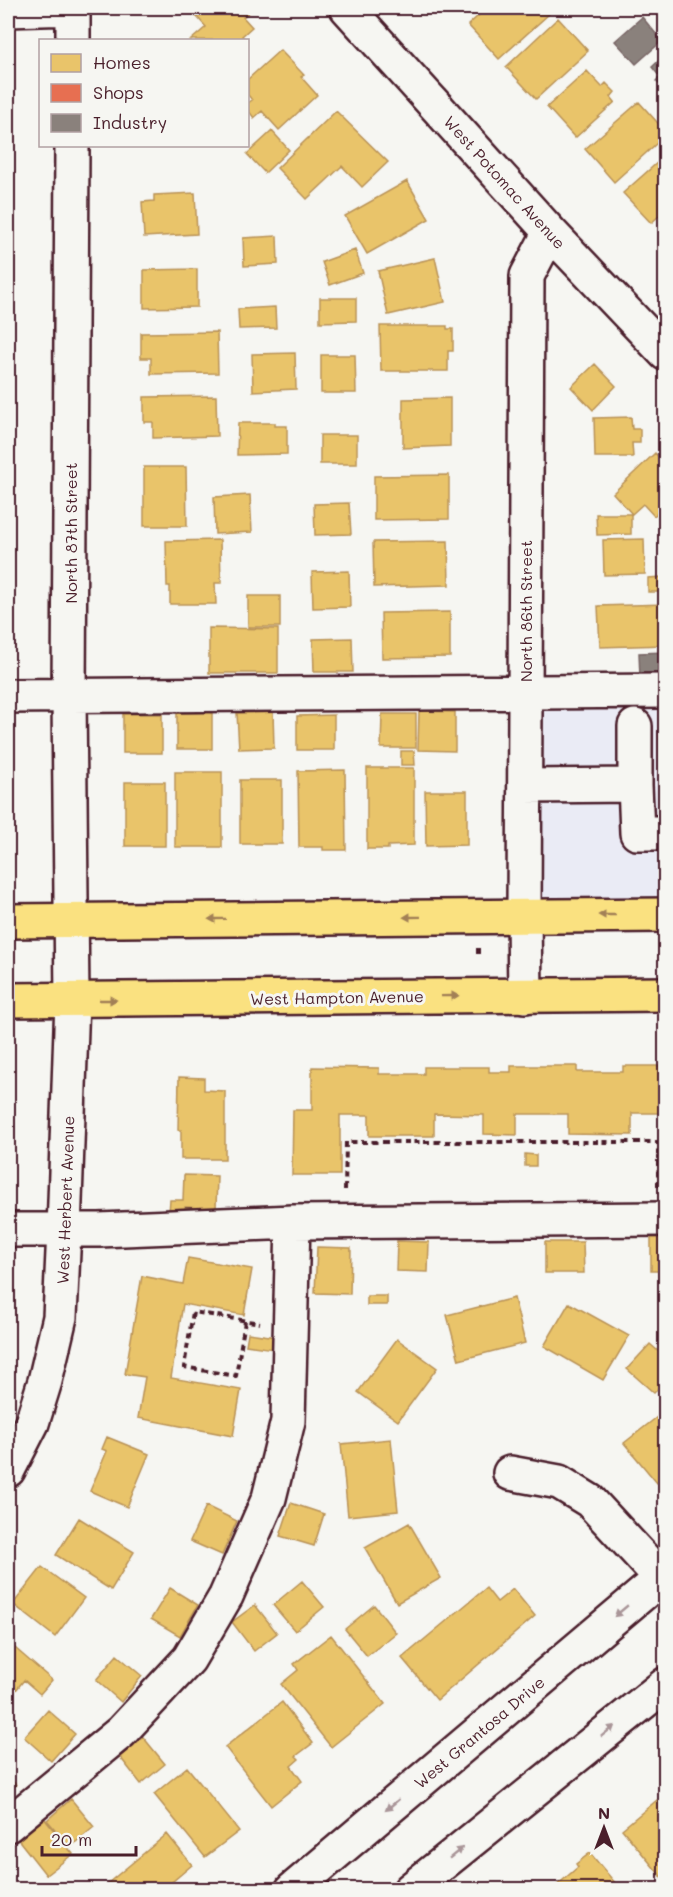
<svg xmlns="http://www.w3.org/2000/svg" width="673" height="1897" font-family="Mali,sans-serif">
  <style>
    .built { fill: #eaebf5 }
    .homes { fill: #e9c46a; stroke: #b99257; stroke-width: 1.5 }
    .shops { fill: #e76f51; stroke: #b85746; stroke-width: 1.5 }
    .industry { fill: #8a817c; stroke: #776464; stroke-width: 1.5 }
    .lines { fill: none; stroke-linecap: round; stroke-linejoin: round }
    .minor-casing { stroke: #4a1f2b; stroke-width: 38 }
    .major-casing { stroke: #4a1f2b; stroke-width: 38 }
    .path { stroke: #4a1f2b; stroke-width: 4; stroke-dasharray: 6 4.5; stroke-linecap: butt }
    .minor { stroke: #f6f6f2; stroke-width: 33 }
    .major { stroke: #fae180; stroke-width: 33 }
    .oneway { fill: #a28056 }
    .oneway2 { fill: #a99598 }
    .labels { text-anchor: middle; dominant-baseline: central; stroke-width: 6; stroke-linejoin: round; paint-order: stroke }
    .street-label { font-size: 16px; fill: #4a1f2b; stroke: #f6f6f2 }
  </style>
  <rect width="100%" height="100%" fill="#f6f6f2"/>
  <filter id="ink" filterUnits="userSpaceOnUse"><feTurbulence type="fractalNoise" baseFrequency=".0167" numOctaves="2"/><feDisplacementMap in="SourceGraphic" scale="12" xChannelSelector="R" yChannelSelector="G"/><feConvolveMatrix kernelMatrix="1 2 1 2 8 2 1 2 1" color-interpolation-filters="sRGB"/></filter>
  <g filter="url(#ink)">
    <path class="built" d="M665,691V915L524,916L525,693Z"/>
    <path class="homes" d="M189,8H252L253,9L243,17L252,27L242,36L246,40H191L206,27Z
      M487,8H543L549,14L499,59L468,25Z
      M558,18L588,51L536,99L506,67Z
      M280,50L304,75L301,77L317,95L279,130L262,111L254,118L248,110V103L252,100L248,95V79Z
      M587,71L602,87L606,83L615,92L611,97L615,102L575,138L547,107Z
      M639,102L666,132V135L614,182L585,149Z
      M336,111L388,162L362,187L342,166L307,199L277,168Z
      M272,131L289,150L265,173L247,154Z
      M666,155V210L651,223L623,193Z
      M407,181L429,219L367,254L345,216Z
      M195,193L197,234L144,237L142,202L154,201V195Z
      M277,236L278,264L244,266L243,238Z
      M355,250L363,273L330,285L322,262Z
      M435,258L445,302L388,315L378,271Z
      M197,269V307L144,308V270Z
      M320,298H356V321L320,322Z
      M275,307L276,328L239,329L238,309Z
      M380,326H447V329H453V351H448V371H381Z
      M217,332L218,373L151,374V358H141V333Z
      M295,353L296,389L253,391L252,354Z
      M321,355H355L356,393H321Z
      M595,364L616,386L593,410L571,387Z
      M216,396L217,436L153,438V422H144V397Z
      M450,398V446L403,448V399Z
      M631,417L632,429H640V443H632L633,457H595L594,418Z
      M238,423H275V426H287V454L237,455Z
      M320,435H357V464H320Z
      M655,453L666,464V505L654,516L643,504L632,514L613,493Z
      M144,467H186L187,526H144Z
      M449,475V519L374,520V476Z
      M250,495L252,532L215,534L214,497Z
      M349,503L351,534L315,535L314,504Z
      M596,514H631V534L597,535Z
      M644,539L645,574L604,575L603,540Z
      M220,540L221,583H215L216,604H170V586H167L166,541Z
      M448,541L449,585L374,587L373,542Z
      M349,571L350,607L313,608L312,572Z
      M662,577V592H648V578Z
      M248,596H280V627H248Z
      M666,604V645L600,647L598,606Z
      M450,612V657L382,658L381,613Z
      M209,628L278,629V673H209Z
      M352,638L353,672H314L313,639Z
      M419,711L455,712V751L418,750Z
      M212,712V749H177V713Z
      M273,712L274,748L239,749L237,713Z
      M123,714H162V753H123Z
      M382,714H416V748H381Z
      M334,715V750H297V716Z
      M401,751H414L415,765H401Z
      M367,768H414V845L388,846V849H367Z
      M345,770L346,850H323V847H299L298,771Z
      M175,772H222V847H175Z
      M240,780H282V844H240Z
      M125,782H165V846H125Z
      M8,784H10V850H8Z
      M425,791H467V845L426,846Z
      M511,1066H577V1072H623V1066H666V1172H662V1113H632V1135L568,1134V1114H517V1135L484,1134V1115L434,1114V1136H369V1115H340V1175H292L293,1110H312V1067L379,1068V1074H424V1067H489V1072H511Z
      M179,1077L204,1078V1090L225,1091V1159H181V1130H178Z
      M525,1154L536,1155V1166H525Z
      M184,1175L217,1176L216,1209L185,1207V1213L169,1212L170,1200H183Z
      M651,1238H666V1271H651Z
      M397,1241L429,1242L428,1272L396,1271Z
      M545,1242H583L584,1273H545Z
      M317,1247L351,1248L350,1294L315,1293Z
      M188,1258L252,1269L244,1315L183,1304L171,1378L241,1390L233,1436L138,1418L145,1377L125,1374L142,1276L183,1284Z
      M367,1296H387V1305H367Z
      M514,1298L525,1343L459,1360L447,1315Z
      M569,1303L629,1336L603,1380L544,1346Z
      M248,1333L276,1337L274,1349L246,1345Z
      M397,1339L437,1368L398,1421L358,1392Z
      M650,1344L666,1358V1381L654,1393L627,1369Z
      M666,1410V1476L657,1483L624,1443Z
      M107,1437L149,1454L127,1507L90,1491L107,1451L102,1449Z
      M391,1439L398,1511L348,1516L341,1444Z
      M291,1503L324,1514L314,1546L280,1536Z
      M206,1506L237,1521L222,1555L190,1541Z
      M79,1518L134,1552L111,1590L56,1555Z
      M409,1523L441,1578L397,1603L365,1548Z
      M42,1567L84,1598L55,1637L13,1604Z
      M302,1581L324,1607L295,1631L273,1605Z
      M170,1588L198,1605L180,1636L151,1619Z
      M486,1588L497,1602L513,1589L535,1616L437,1700L402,1658Z
      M255,1605L277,1633L254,1651L232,1622Z
      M374,1605L396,1633L367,1656L345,1629Z
      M331,1635L385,1704L331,1747L281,1684L298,1670L294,1664Z
      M8,1642L52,1680L40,1694L24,1680L8,1700Z
      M117,1655L142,1676L121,1702L96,1680Z
      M282,1702L313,1743L296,1756L299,1759L291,1766L302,1781L271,1806L225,1747Z
      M48,1710L75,1734L51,1761L24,1737Z
      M143,1737L165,1764L141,1784L120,1757Z
      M187,1767L239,1831L205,1857L154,1794Z
      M8,1775L16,1785L8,1791Z
      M71,1799L94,1827L70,1847L47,1820Z
      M657,1800L666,1810L664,1880L622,1829Z
      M43,1817L73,1854L46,1875L17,1838Z
      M167,1834L192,1865L172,1882L174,1884L168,1890H114L108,1883Z
      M590,1853L621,1890H559L556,1886L578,1867L576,1864Z"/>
    <path class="shops" d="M659,708H666V774H660Z"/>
    <path class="industry" d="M642,17L662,41L636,64L615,41Z
      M666,54V91L656,81L660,77L652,67Z
      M666,652V677L640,678L639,653Z"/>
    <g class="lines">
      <g class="minor-casing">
        <path id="minor" d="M347,8L550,232L666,354
          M8,10L74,8
          M73,40V9
          M8,696L666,691
          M635,726V785
          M525,786L635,785L637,833H666
          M525,996L524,916L527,276L550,232
          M8,1230H99L293,1222L666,1219
          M8,1470L32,1423L45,1381L60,1317L64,1230L72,1000L69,696L72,146
          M510,1473L559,1482L590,1501L666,1583
          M8,1825L121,1732L189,1659L226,1596L269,1498L288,1421L293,1222
          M292,1890L666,1574
          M410,1890L666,1684"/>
      </g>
      <g class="major-casing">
        <path id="major" d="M8,921L666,915
          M8,1000L666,994"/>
      </g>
      <path class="path" d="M478,948V957
        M345,1190L346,1142H658V1188
        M245,1321L236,1376L184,1367L193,1312L260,1323"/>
      <use href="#minor" class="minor"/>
      <use href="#major" class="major"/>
    </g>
    <defs><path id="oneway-solid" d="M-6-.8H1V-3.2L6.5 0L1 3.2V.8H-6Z" transform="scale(1.5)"/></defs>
    <g class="oneway">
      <use href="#oneway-solid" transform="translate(607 915) rotate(180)"/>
      <use href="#oneway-solid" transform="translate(412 917) rotate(179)"/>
      <use href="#oneway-solid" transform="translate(217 919) rotate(179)"/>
      <use href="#oneway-solid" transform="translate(450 996) rotate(-1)"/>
      <use href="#oneway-solid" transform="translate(108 1000)"/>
    </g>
    <g class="oneway2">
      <use href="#oneway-solid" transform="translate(621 1611) rotate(140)"/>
      <use href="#oneway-solid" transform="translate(608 1731) rotate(-39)"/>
      <use href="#oneway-solid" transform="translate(392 1805) rotate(140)"/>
      <use href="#oneway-solid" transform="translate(456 1853) rotate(-39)"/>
    </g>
  </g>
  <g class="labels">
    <g class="street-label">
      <text transform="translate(505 182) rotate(48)">West Potomac Avenue</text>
      <text transform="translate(70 533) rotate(-90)">North 87th Street</text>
      <text transform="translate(525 611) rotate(-90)">North 86th Street</text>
      <text transform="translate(337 997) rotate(-1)">West Hampton Avenue</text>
      <text transform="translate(65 1200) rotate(-88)">West Herbert Avenue</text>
      <text transform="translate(479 1732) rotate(-40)">West Grantosa Drive</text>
    </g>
  </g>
  <rect width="673" height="1897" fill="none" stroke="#f6f6f2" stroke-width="30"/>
  <rect x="15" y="15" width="643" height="1867" fill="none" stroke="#4a1f2b" stroke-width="2" filter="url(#ink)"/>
  <rect x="39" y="39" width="210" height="108" fill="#f6f6f2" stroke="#b1a0a2" stroke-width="1.5"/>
  <rect x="51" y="54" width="30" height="18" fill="#e9c46a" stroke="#b1a0a2" stroke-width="1.5"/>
  <text x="93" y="69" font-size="18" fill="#4a1f2b">Homes</text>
  <rect x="51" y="84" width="30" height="18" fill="#e76f51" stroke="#b1a0a2" stroke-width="1.5"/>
  <text x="93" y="99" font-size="18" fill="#4a1f2b">Shops</text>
  <rect x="51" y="114" width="30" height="18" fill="#8a817c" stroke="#b1a0a2" stroke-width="1.5"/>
  <text x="93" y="129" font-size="18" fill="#4a1f2b">Industry</text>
  <g transform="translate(604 1828)" stroke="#f6f6f2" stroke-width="4.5" paint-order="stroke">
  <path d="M0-4.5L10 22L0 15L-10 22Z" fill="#4a1f2b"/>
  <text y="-9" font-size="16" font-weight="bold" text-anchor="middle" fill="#4a1f2b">N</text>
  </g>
  <path d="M42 1846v9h94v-9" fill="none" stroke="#4a1f2b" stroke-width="3"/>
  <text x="51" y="1846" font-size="18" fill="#4a1f2b" stroke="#f6f6f2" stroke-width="4.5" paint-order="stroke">20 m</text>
</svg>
